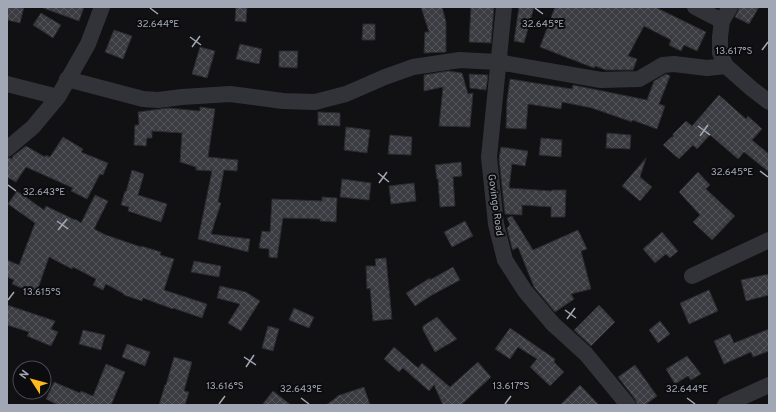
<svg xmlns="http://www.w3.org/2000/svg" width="776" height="412" font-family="Overpass,sans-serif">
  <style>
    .building { fill: url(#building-cross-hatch); stroke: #2b2b2f }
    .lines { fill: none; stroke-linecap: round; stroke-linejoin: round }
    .minor { stroke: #323338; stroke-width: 16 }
    .ticks { fill: none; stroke: #a1a7b5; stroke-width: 1.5 }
    .labels { text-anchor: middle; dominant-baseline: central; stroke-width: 4; stroke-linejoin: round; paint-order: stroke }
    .street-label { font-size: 10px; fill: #a1a7b5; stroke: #0c0c0e }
    .ticks-label { font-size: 10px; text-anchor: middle; fill: #a1a7b5; stroke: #0c0c0e; stroke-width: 4; stroke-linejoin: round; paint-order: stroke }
  </style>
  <defs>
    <pattern id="building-cross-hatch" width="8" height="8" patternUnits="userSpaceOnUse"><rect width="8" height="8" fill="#3a3c41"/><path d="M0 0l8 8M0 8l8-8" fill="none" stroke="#53555a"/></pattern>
  </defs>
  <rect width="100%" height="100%" fill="#111113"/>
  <path class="building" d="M7,7H24L20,23L7,20Z
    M44,7H84L79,21L43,8Z
    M236,7H247L246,22L235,21Z
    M421,7H442L446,22V52L424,53L425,32H429Z
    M471,7H494L491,43L469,42Z
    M519,7H534L524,43L514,41Z
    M555,7H655L706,32L697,51L684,45L681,51L669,45L671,40L644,26L628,56L637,59L633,70H606L595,66L594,68L540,47Z
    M739,7H759L749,24L735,17L738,11Z
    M41,13L61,25L53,38L33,25Z
    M363,24H375V40H362Z
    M114,30L132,36L123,59L105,52Z
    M240,44L262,49L259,64L236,59Z
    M200,47L215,51L207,78L192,74Z
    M279,51H298L297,68L279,67Z
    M448,71L462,73L468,94L473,93L470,127L439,126L443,87L424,91V75Z
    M469,74L488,75L486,90L470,88Z
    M666,74L670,76L659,104L665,106L657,129L632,120V122L592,108L562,102L561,109L528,104L526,129L506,128L507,100L510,79L572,89L573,85L647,100L654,81Z
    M719,95L746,119L748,116L762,129L752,140L769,154V172L744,152L738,159L710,135L697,149L693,145L679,159L663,145L671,137H673V134L686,121L692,126Z
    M200,107L215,109L208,157L238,160L237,171L224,170L218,202L221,203L211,234L250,239L248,252L198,239L212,171L196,170V167L180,162L182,133L152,131V138H147L146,146L134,145L135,125H139L138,112L168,108L200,111Z
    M318,112L340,113V126L318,125Z
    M346,127L370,130L367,153L344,150Z
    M607,133L631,135L630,149L606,148Z
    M390,135L412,137L411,155L388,154Z
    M63,137L83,149L81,152L108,163L103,175L100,174L87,199L71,191L73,188L26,167L16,182L7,177V158H10L12,159L13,156L26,146L45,157L46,155L50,157Z
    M541,138L562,140L561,157L539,155Z
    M501,147L528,151L525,166L512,164L509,188L552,191V190H566L565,217H551V207L522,205V215L505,214L499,159Z
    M646,158L640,177L652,187L640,201L622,186Z
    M461,162L462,176L453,177L455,206L440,207L438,179H437L435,165Z
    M132,170L144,174L138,195L167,204L161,222L128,211L129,207L121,205L125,191L126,192Z
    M698,172L710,185L706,189L735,216L712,240L693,222L700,215L679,192Z
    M342,179L371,183L369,200L340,197Z
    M414,183L416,201L391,204L389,186Z
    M17,191L44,210L46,206L75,220V219L81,223L95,195L108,201L94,229L106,235L141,247V246L161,252L160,255L174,259L164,290L207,304L202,318L173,308V309L143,298L142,301L124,295V294L106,284L103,290L93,285L96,279L73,267L72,269L49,257L36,294L12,284L14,280L7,277V260L19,265L35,223L8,204Z
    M322,197L337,198L336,222L320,221V219L283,218L277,258L269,257V249L259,248L262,231L270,232L272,199L322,201Z
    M512,216L533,250L578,230L587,249L581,251L591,289L571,294L574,299L555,312L534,287L518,247L513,250L512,248L507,228L510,225L507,218Z
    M465,221L473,236L452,247L444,232Z
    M662,232L678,251L670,258L666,254L655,263L643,249Z
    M386,258L392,319L373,321L370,288L367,289L366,266H376L375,259Z
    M194,261L221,266L219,277L191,272Z
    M453,267L460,280L432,295L415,306L406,293L430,278V280Z
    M769,274V295L746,301L741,280Z
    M220,286L246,292L260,301L241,331L228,323L240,304L217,298Z
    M709,290L718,311L689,324L680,303Z
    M7,305L55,321L51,329L58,332L51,346L27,336L29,332L7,325Z
    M599,305L615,322L591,346L574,330Z
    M294,308L314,317L309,328L289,320Z
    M437,317L457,339L435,352L423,330V326Z
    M660,321L670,334L658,343L649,330Z
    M268,326L279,329L273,351L262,348Z
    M510,328L555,359L554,362L564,372L550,386L530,367L537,359L518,347L510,359L495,349Z
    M769,329V351L753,357L751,352L724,364L714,341L730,334L734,343Z
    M83,330L105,335L101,350L79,344Z
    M127,344L150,352L145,366L122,357Z
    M394,347L418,368L422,363L450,387L478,362L491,377L461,405H443L434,385L429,391L403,368L399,372L384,359Z
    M687,356L701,374L691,380L688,376L675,384L666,369Z
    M174,357L192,362L184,391L189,392L185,405H159L165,385H166Z
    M106,364L125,372L111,405H58L46,399L54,382L80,393L81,391L93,396Z
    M635,365L657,396L645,405H637L635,399L618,377Z
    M580,385L599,405H560Z
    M364,387L370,405H326L337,397V396Z
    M273,391L291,405H262Z"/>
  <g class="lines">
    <path class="minor" d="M504,7L489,157L496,224L505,260L525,291L553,324L586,354L628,405
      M695,7L722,21
      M730,7L722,21L720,37V53L726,66L752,89L769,102
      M67,79L143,99L158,100L182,97L230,94L283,101L315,102L346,94L385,77L413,67L460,60L498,62L601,80L639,79L663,65L674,64L707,68L726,66
      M7,84L58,97
      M7,149L33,127L58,97L88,44L102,7
      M692,276L769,240
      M725,405L769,385"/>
  </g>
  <path class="ticks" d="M150,8L158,14M535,8L543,14M190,37L201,45M192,47L200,36M762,50L768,42M698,126L710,135M700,136L708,125M760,171L768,177M378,173L389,182M379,183L387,172M8,185L16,191M57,221L68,229M58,230L67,219M8,300L14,292M565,310L576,318M567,319L575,308M244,357L256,365M246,367L254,355M301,398L309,404M687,398L695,404M219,404L225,396M505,404L511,396"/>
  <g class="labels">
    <g class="street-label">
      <text transform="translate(495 205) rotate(82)">Govingo Road</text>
    </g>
  </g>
  <g class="ticks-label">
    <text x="158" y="27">32.644°E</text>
    <text x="543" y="27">32.645°E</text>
    <text x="734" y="54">13.617°S</text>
    <text x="732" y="175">32.645°E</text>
    <text x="44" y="195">32.643°E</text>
    <text x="42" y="295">13.615°S</text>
    <text x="225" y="389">13.616°S</text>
    <text x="511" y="389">13.617°S</text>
    <text x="301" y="392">32.643°E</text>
    <text x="687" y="392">32.644°E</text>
  </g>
  <rect width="776" height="412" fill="none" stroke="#a1a7b5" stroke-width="16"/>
  <g transform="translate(32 380) rotate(306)"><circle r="19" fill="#0c0c0e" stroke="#484a51"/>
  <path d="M0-3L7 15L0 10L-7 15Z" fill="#ffb81d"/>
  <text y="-6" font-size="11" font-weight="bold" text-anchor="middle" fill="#a1a7b5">N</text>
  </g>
</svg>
